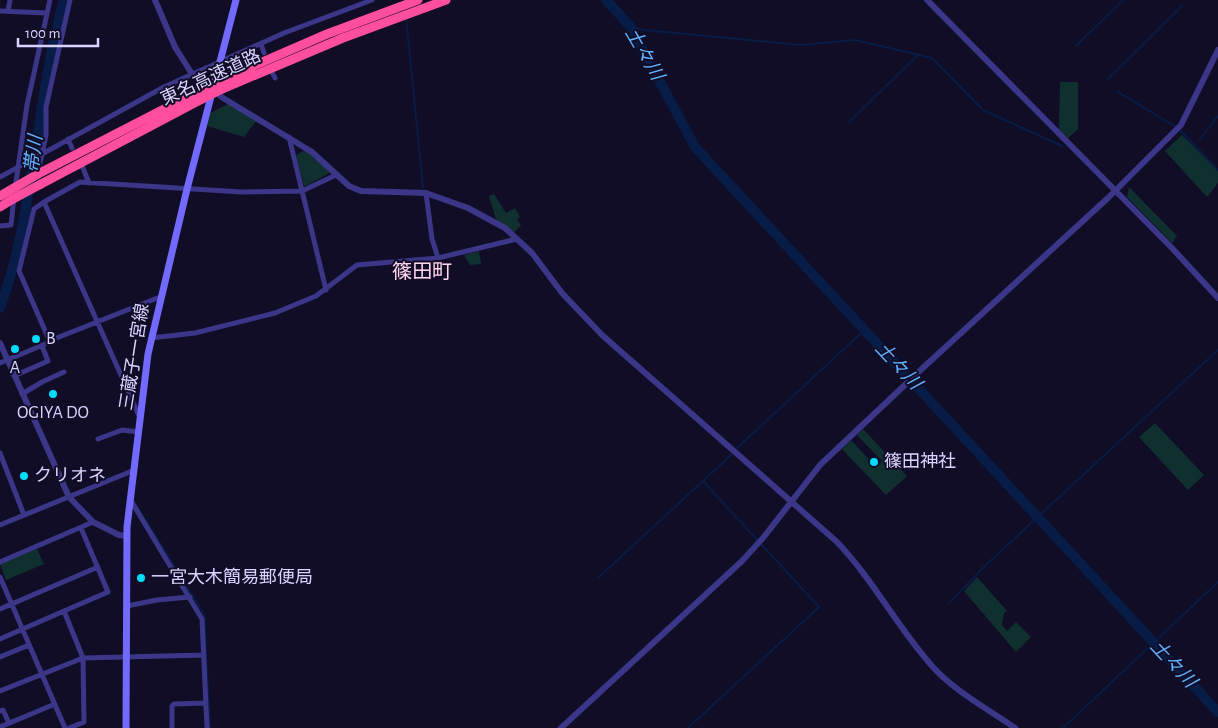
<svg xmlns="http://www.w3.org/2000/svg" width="1218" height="728" font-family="'Alegreya Sans','Noto Sans JP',sans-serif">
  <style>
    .green { fill: #103030 }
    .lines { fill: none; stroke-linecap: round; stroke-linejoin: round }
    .stream { stroke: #071c46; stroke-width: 2 }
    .river { stroke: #071c46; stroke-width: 10 }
    .minor { stroke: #3b3688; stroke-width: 5 }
    .tertiary { stroke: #3b3688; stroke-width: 6 }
    .secondary { stroke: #726aff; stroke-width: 7 }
    .motorway { stroke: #ff4e9d; stroke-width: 9 }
    .motorway-bridge { stroke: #ff4e9d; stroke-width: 9 }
    .poi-dot { fill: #00dcfe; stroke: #120d26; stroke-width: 2 }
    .labels { text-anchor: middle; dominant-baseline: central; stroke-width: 4; stroke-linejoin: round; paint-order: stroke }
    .street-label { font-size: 18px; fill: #d9d3ff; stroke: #120d26 }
    .poi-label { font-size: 18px; fill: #d9d3ff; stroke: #120d26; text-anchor: start }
    .water-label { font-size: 19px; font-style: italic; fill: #61b1ff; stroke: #120d26 }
    .quarter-label { font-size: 20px; fill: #ffd5ee; stroke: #120d26 }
  </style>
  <rect width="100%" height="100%" fill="#120d26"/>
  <path class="green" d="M1060,82H1078V129L1068,138L1059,129Z
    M228,104L257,120L244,137L207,126L210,113Z
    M1182,135L1218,171V183L1207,197L1165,151Z
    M305,150L331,172L306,186H304L296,155Z
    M1129,187L1177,236L1172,243L1127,197Z
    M494,194L506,213L515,208L520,217L517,220L521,225L514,233L496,219L489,196Z
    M479,251L481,264L470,265L464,255Z
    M1155,423L1204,475L1188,490L1139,437Z
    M863,429L907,476L886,495L842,449L851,440L876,467L882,461L857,435Z
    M37,549L44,564L6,580L0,564Z
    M977,577L1007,611L1004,613L1002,625L1007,631L1016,622L1031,637L1016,652L964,591Z"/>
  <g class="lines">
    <path class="stream" d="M406,17L423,188
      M630,26L644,30L801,45L855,40L932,58L983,110L1062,146
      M1076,46L1123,0
      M1108,79L1182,6
      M1118,92L1176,127
      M849,122L918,55
      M1180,130L1218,170
      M1199,140L1218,116
      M737,448L860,334
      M135,503L204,614L210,728
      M598,578L731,455
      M949,603L986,565L1218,350
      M688,728L819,607L703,481
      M1063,728L1218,582"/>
    <path class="river" d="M606,0L630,26L695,147L1218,712
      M0,308C36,208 35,101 64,0"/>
    <path class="minor" d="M0,11L46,13
      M8,11L10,0
      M261,44L264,53
      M273,74L275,78
      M289,137L326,290
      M68,139L72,148
      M83,168L89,183
      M38,173L46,135V107L70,0
      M0,177L164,87L284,33L372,0
      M15,189L27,105L50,0
      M426,193L432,239L438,258
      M0,226L11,225L14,197
      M151,338L195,333L275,313L316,296L357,265L438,258L517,239
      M49,341L160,297
      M0,363L50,342L19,271L34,209L44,202
      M14,376L48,361L42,346
      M22,394L42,382L64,372
      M140,418L44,202L80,182L242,192L302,191L336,175
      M98,439L122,430L139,432
      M0,453L24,515
      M130,499L202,619L207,728
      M0,525L132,471
      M0,562L93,522
      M0,577L65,728
      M127,606L157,600L190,597
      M0,609L98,567
      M0,639L64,611
      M0,657L29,645
      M0,691L83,658L204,655
      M0,711L3,710L9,723
      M0,727L55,704
      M69,728L84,722L83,658L64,611L108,592L81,528
      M172,728V706L174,704L206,703"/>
    <path class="tertiary" d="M155,0L175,47L192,74L223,98L312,152L349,186L361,191L426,193L468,208L505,228L532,253L562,293L602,335L836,541C873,579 897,627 932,666C954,691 988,709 1015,728
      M927,0L1171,247L1218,298
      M0,343L69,497L93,522L119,535L127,536
      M913,377L1109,197L1181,125L1218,50
      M561,728L742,561L763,538L820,465L907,383"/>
    <path class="secondary" d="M126,728L127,527L148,354L187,189L236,0"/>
    <path class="motorway" d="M221,80L327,34L418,0
      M222,89L343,38L446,0
      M38,174L199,91
      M41,184L202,99
      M0,196L14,188
      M0,207L13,199"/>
    <path class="motorway-bridge" d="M199,91L221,80
      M202,99L222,89
      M14,188L38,174
      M13,199L41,184"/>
  </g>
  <g class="poi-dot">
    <circle cx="36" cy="339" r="5"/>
    <circle cx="15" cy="349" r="5"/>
    <circle cx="53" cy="394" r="5"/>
    <circle cx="874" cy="462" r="5"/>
    <circle cx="24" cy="476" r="5"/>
    <circle cx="141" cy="578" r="5"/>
  </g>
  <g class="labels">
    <g class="street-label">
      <text transform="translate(211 78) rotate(-25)">東名高速道路</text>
      <text transform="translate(135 357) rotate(-81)">三蔵子一宮線</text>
    </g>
    <g class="poi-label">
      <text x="46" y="339">B</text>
      <text x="15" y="368" text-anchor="middle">A</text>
      <text x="53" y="413" text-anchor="middle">OGIYA DO</text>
      <text x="884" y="462">篠田神社</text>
      <text x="34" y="476">クリオネ</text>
      <text x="151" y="578">一宮大木簡易郵便局</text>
    </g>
    <g class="water-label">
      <text transform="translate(644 54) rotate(60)">土々川</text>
      <text transform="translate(34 154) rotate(-83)">帯川</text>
      <text transform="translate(898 366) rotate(47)">土々川</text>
      <text transform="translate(1173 664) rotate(47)">土々川</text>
    </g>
    <g class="quarter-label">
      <text x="422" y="272">篠田町</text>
    </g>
  </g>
  <path d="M18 38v8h80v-8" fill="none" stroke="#d9d3ff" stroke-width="2.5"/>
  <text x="25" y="38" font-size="15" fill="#d9d3ff" stroke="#120d26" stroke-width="4" paint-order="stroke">100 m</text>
</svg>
